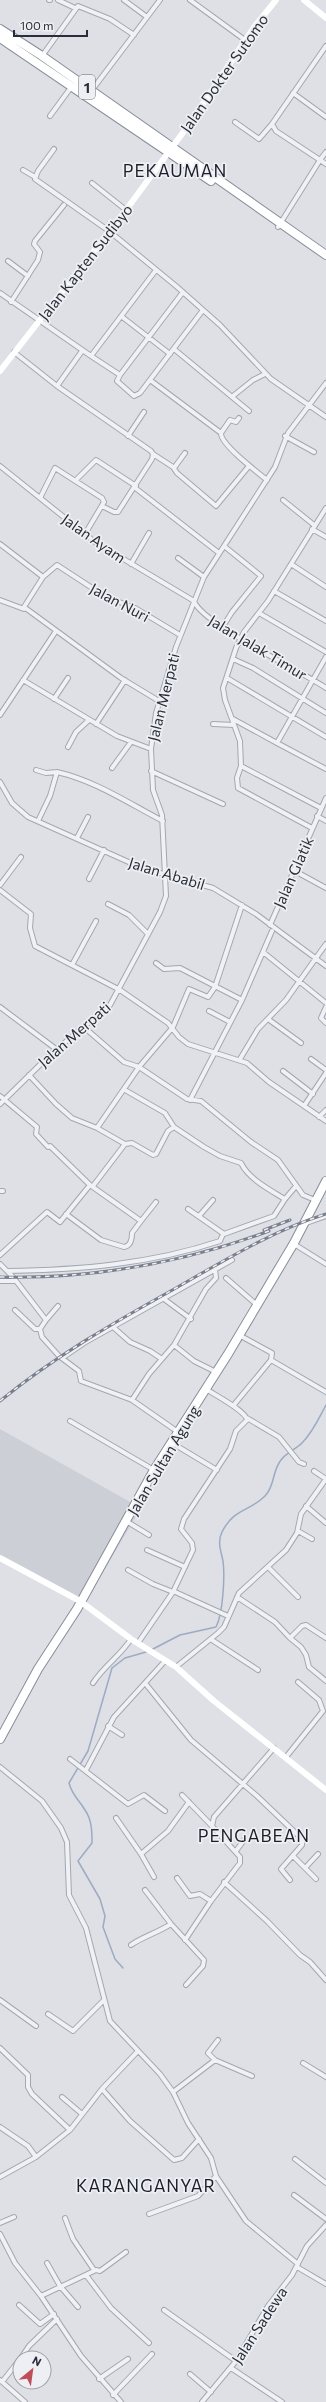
<svg xmlns="http://www.w3.org/2000/svg" width="326" height="2402" font-family="Commissioner,sans-serif">
  <style>
    .built { fill: #cccfd6 }
    .lines { fill: none; stroke-linecap: round; stroke-linejoin: round }
    .stream { stroke: #9cabc2; stroke-width: 1.5 }
    .street-casing { stroke: #a4a7af; stroke-width: 6 }
    .highway-casing { stroke: #878d9a; stroke-width: 10 }
    .street { stroke: #f0f1f4; stroke-width: 4 }
    .secondary { stroke: #fff; stroke-width: 6 }
    .highway { stroke: #fff; stroke-width: 8 }
    .rail-casing { stroke: #797f8d; stroke-width: 3 }
    .rail { stroke: #edeff3; stroke-width: 1.5; stroke-dasharray: 4.5; stroke-linecap: butt }
    .labels { text-anchor: middle; dominant-baseline: central; stroke-width: 3.5; stroke-linejoin: round; paint-order: stroke }
    .shield { fill: #edeff3; stroke: #646872; stroke-width: 1 }
    .shield-label { font-size: 14px; font-weight: bold; fill: #292e3a }
    .street-label { font-size: 15px; fill: #292e3a; stroke: #edeff3 }
    .quarter-label { font-size: 17px; letter-spacing: 1px; fill: #1b1f2b; stroke: #edeff3 }
  </style>
  <rect width="100%" height="100%" fill="#dee0e6"/>
  <path class="built" d="M0,1429L141,1508L93,1589L80,1601L0,1558Z"/>
  <g class="lines">
    <path class="stream" d="M151,1650L180,1635L216,1627C223,1614 225,1576 223,1561C221,1551 217,1542 222,1532C234,1508 249,1512 265,1496C275,1486 272,1471 281,1460C286,1453 296,1449 302,1443C313,1432 319,1418 326,1405
      M123,1968L115,1959L103,1927L105,1916L100,1899L78,1861L92,1843C92,1832 92,1820 85,1810C79,1800 72,1795 69,1783L88,1751L112,1668L125,1658L146,1652"/>
    <g class="street-casing">
      <path id="street" d="M49,0H50
        M58,0L75,8
        M124,0L147,17
        M190,0L245,40
        M42,56L78,6L110,19L134,35
        M92,90L160,0
        M293,93L326,117
        M50,116L72,86
        M235,122L259,139L272,124
        M54,149L38,171L35,179L109,231L176,286L220,325L271,379L326,417
        M326,152L320,160L326,164
        M23,170L35,177
        M92,183L126,210
        M278,227L320,160L276,131L272,124L326,46
        M8,261L28,276
        M156,270L91,356L120,375L117,381L134,396L140,393L203,310
        M0,293L91,356
        M11,302L38,260L40,252L34,244L35,241L64,205
        M121,316L170,354
        M174,349L249,411
        M14,352L57,386L151,451L153,454L152,459L134,487L219,553
        M120,375L183,292
        M150,380L221,433C220,444 257,472 267,480
        M57,386L82,351
        M233,396L253,380L265,374
        M221,433L230,420L236,422L239,418
        M128,436L144,412
        M285,436L314,452
        M153,454L173,467L177,473L216,506L249,466
        M0,466L95,542L194,601C201,623 301,671 326,688
        M174,468L185,453
        M76,480L96,460L136,486
        M40,498L55,468L102,498L104,502L85,534
        M283,500L314,525
        M102,506L114,512H118L134,487
        M312,529L326,537
        M0,544L43,577
        M178,558L204,577
        M131,564L149,533
        M291,564L326,587
        M274,591L326,621
        M0,600L24,609
        M259,613L326,652
        M222,628L232,612L261,576L224,546
        M326,657L277,743L326,769
        M233,659L253,668L326,713
        M227,678L326,737
        M23,680L117,736L151,749
        M54,699L68,678
        M159,701L121,678L24,607L43,577L57,565L106,597L135,608L180,635
        M0,715L56,631
        M233,719L277,743
        M96,724L125,680
        M213,724L234,725
        M68,747L76,732L89,720
        M241,766L321,808
        M112,768L131,742
        M36,770L46,773L57,772
        M151,771L223,804
        M0,782L12,803L28,817L142,868L213,888L256,914L326,966
        M317,816L326,821
        M38,821L50,796L57,772C96,781 128,803 163,821
        M312,828L238,788L237,778L241,766L240,741L225,700L223,688L236,648L244,632L268,601L326,508
        M77,838L88,817
        M293,870L326,888
        M89,879L104,850
        M0,885L21,857
        M0,890L31,914L30,928L35,946L120,990L168,1023L179,1037L188,1044L247,1063L269,1082L326,1121
        M108,904L129,915L148,934
        M270,925L326,798
        M263,952L326,1003
        M156,963L164,969L180,968L242,1000
        M72,965L96,921
        M0,1007L56,1049
        M326,1007L321,1018L326,1023
        M209,1011L230,1022
        M268,1019L301,1043
        M85,1028L124,1062L139,1067L187,1099L201,1101L251,1142L278,1160L303,1195L315,1200
        M240,1059L258,1029L286,1000L326,944
        M311,1059L326,1070
        M283,1071L313,1094
        M29,1075L56,1104L72,1118L97,1128L125,1144L132,1143L153,1155L156,1154L168,1131L174,1127
        M125,1090L165,1113L174,1127L204,1147L220,1156L241,1163C248,1178 268,1189 283,1198L285,1199L296,1186
        M0,1096L37,1127L36,1134L48,1147L50,1146L90,1185L141,1221L132,1233C132,1238 131,1246 124,1247L101,1240L66,1214
        M190,1100L242,1000L272,931
        M0,1104L51,1054L110,1005L160,912L166,896L162,815L153,790L151,749L156,713L176,647L204,577L275,467L288,433L326,383
        M304,1106L326,1073
        M319,1117L326,1110
        M97,1128L139,1067L173,1027L189,989L208,997L215,987L242,905
        M93,1186L125,1144
        M0,1191H3
        M188,1209L224,1234L274,1216L285,1199
        M199,1216L213,1200
        M141,1221L156,1202
        M306,1223L326,1216
        M294,1244L326,1264
        M0,1255L47,1212L60,1222L90,1185
        M0,1264L13,1277L46,1320L40,1329L42,1337L59,1356L79,1371L81,1381L132,1400L178,1432
        M7,1271C79,1270 151,1264 220,1241L223,1234
        M226,1278L257,1305
        M0,1281H16
        M164,1299L191,1319
        M15,1310L35,1329H40
        M46,1320L58,1306
        M113,1327L130,1342L150,1351L162,1359
        M239,1335L272,1353L271,1360L326,1392
        M174,1345L206,1289L216,1278L215,1269
        M62,1358L84,1343L232,1260
        M132,1400L149,1374L174,1345L194,1361L216,1372
        M233,1406L271,1360
        M247,1418L279,1437L299,1462L304,1464
        M70,1421L154,1470
        M172,1443L217,1470
        M314,1471L326,1479
        M306,1506L326,1523
        M126,1521L149,1535
        M298,1531L312,1539
        M147,1550L185,1567
        M269,1568L298,1597
        M128,1570L153,1584L173,1592
        M173,1591L228,1616
        M237,1597L275,1622L290,1638L302,1626L306,1625L326,1638
        M290,1638L301,1647L306,1655L309,1667L326,1681
        M212,1640L258,1670
        M138,1643L173,1592L193,1550L192,1543L181,1529L184,1519L230,1449L236,1431L247,1420C246,1411 215,1395 206,1389
        M176,1667L218,1633L224,1627L239,1593L286,1550L297,1533L301,1514L326,1479
        M93,1683C104,1666 121,1655 131,1639
        M145,1683L191,1740L257,1796L302,1839V1845L281,1869L290,1880
        M108,1726L122,1735
        M286,1757L323,1711L319,1700L298,1682
        M70,1759L128,1804L144,1795L165,1811
        M0,1767L42,1801L61,1828L67,1842L69,1895L86,1928L110,2021L160,2074L173,2092L188,2123L211,2158L216,2176L246,2221L298,2264
        M86,1770L114,1717L165,1661
        M182,1795L212,1826
        M116,1818L141,1854L168,1831L189,1802
        M236,1851L244,1840
        M141,1854L154,1877
        M293,1856L316,1879
        M305,1868L318,1854
        M177,1878L190,1896L200,1894L211,1901L240,1863V1857L212,1826L214,1817L274,1748
        M224,1882L267,1921L300,1955L310,1962L326,1980
        M145,1890L171,1924L204,1960L203,1966L186,1985
        M185,1940L211,1901
        M131,1945C142,1937 157,1933 171,1924
        M0,2000L36,2026
        M48,2014L73,2031L104,2000
        M0,2048L28,2075V2087L32,2094L70,2130
        M215,2060L252,2076
        M303,2063L326,2077
        M102,2089L130,2121L174,2160L182,2158L199,2139
        M173,2092L215,2060L208,2053L218,2040
        M62,2097L82,2114
        M0,2127L28,2146L36,2157
        M295,2159L326,2183
        M0,2177L36,2157L70,2130L102,2089L138,2051
        M294,2195L326,2219
        M149,2214L198,2196L216,2176
        M65,2218L73,2239L94,2270
        M0,2223L14,2217
        M0,2234L15,2263L41,2296L81,2356L121,2402
        M47,2263L60,2286L78,2307
        M297,2267L326,2284
        M86,2275L111,2308L149,2343
        M41,2296L96,2270L100,2271L126,2252
        M19,2305L40,2324L54,2314
        M164,2310L236,2361
        M21,2358L29,2346L57,2319
        M231,2368L282,2402
        M190,2374L211,2392
        M99,2379L128,2359
        M0,2380L25,2402
        M2,2382L20,2359
        M113,2395L152,2354
        M202,2402L236,2361L268,2306L292,2275L307,2246L326,2225"/>
    </g>
    <g class="highway-casing">
      <path id="highway" d="M0,29L42,56L326,255
        M0,38L211,181
        M0,1739L38,1669L77,1609L154,1470L228,1354L294,1243L326,1181"/>
    </g>
    <use href="#street" class="street"/>
    <path class="secondary" d="M304,0L326,18
      M0,371L126,210L190,123L255,26L276,0
      M0,1558L80,1601L131,1639L176,1667L214,1701L326,1790"/>
    <use href="#highway" class="highway"/>
    <g class="rail-casing">
      <path id="rail" d="M264,1230L290,1220
        M0,1277C93,1279 183,1263 269,1231
        M0,1401C55,1356 115,1322 176,1288C225,1260 272,1231 326,1214"/>
    </g>
    <use href="#rail" class="rail"/>
  </g>
  <g class="labels">
    <rect class="shield" x="79" y="75" width="16" height="24" rx="3"/>
    <g class="shield-label">
      <text x="87" y="87">1</text>
    </g>
    <g class="street-label">
      <text transform="translate(224 73) rotate(-55)">Jalan Dokter Sutomo</text>
      <text transform="translate(85 262) rotate(-52)">Jalan Kapten Sudibyo</text>
      <text transform="translate(94 538) rotate(35)">Jalan Ayam</text>
      <text transform="translate(120 602) rotate(28)">Jalan Nuri</text>
      <text transform="translate(258 647) rotate(31)">Jalan Jalak Timur</text>
      <text transform="translate(163 697) rotate(-76)">Jalan Merpati</text>
      <text transform="translate(293 872) rotate(-66)">Jalan Glatik</text>
      <text transform="translate(167 873) rotate(17)">Jalan Ababil</text>
      <text transform="translate(74 1034) rotate(-41)">Jalan Merpati</text>
      <text transform="translate(163 1460) rotate(-59)">Jalan Sultan Agung</text>
      <text transform="translate(259 2325) rotate(-57)">Jalan Sadewa</text>
    </g>
    <g class="quarter-label">
      <text x="175" y="170">PEKAUMAN</text>
      <text x="254" y="1835">PENGABEAN</text>
      <text x="146" y="2185">KARANGANYAR</text>
    </g>
  </g>
  <g transform="translate(32 2370) rotate(29)"><circle r="19" fill="#edeff3" stroke="#9fa2a9"/>
  <path d="M0-3L7 15L0 10L-7 15Z" fill="#be4f56"/>
  <text y="-6" font-size="11" font-weight="bold" text-anchor="middle" fill="#292e3a">N</text>
  </g>
  <path d="M14 30v6h73v-6" fill="none" stroke="#292e3a" stroke-width="2"/>
  <text x="20" y="30" font-size="12" fill="#292e3a" stroke="#edeff3" stroke-width="3" paint-order="stroke">100 m</text>
</svg>
